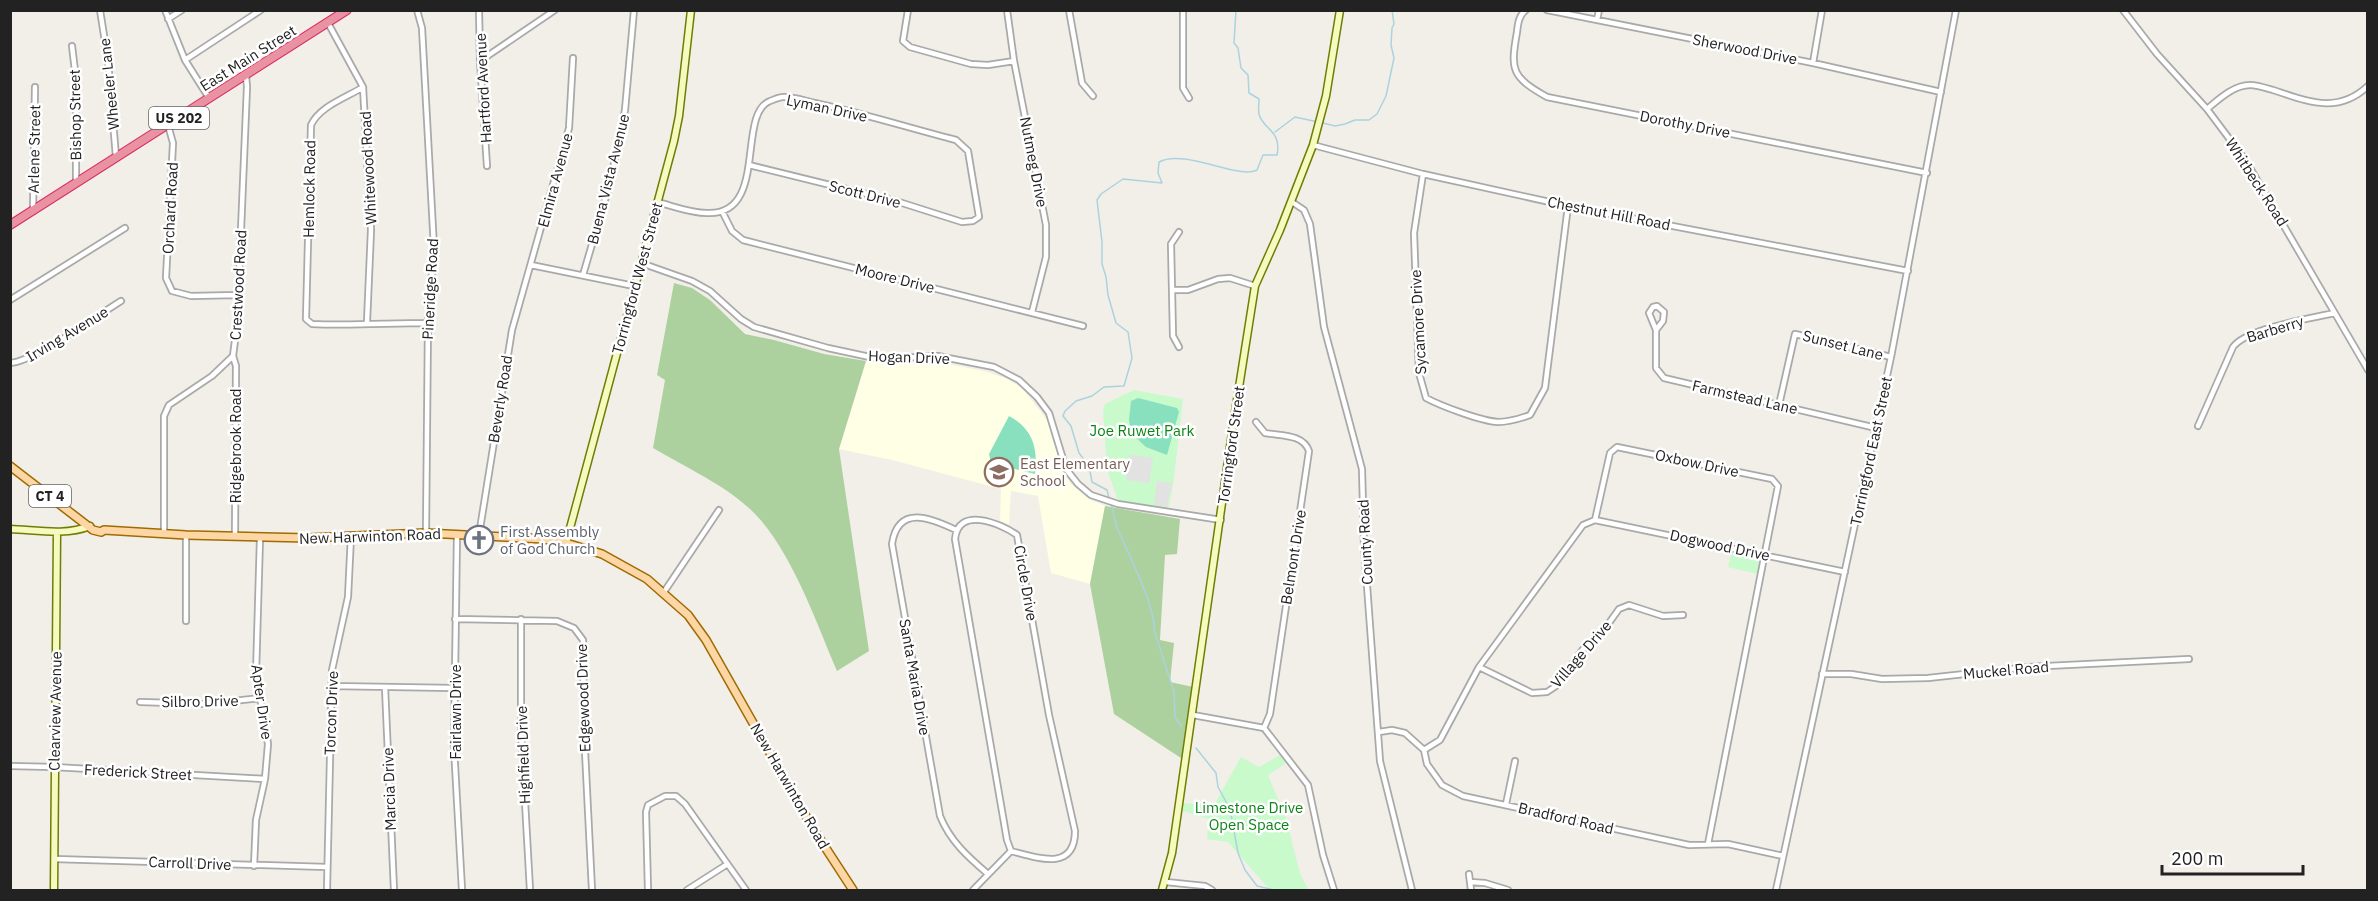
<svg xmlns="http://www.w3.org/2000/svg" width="2378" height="901" font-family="'IBM Plex Sans',sans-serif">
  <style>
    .education { fill: #ffffe5 }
    .forest { fill: #add19e }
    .park { fill: #c8facc }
    .pitch { fill: #88e0be }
    .parking { fill: #e2e2e2 }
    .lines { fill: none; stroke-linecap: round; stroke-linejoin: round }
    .stream { stroke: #aad3df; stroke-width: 1.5 }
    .street-casing { stroke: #a9a9a9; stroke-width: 8 }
    .secondary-casing { stroke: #707d05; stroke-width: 9 }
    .primary-casing { stroke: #a06b00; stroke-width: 10 }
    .highway-casing { stroke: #dc2a67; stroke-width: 10 }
    .street { stroke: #fff; stroke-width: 4.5 }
    .secondary { stroke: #f7fabf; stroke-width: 6 }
    .primary { stroke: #fcd6a4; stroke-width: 7 }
    .highway { stroke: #e892a2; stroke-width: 8 }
    .labels { text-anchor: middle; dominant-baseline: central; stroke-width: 5; stroke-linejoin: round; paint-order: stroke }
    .shield { fill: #fff; stroke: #646464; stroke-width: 1.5 }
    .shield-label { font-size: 14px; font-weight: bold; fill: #222 }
    .street-label { font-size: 15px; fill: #222; stroke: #fff }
    .park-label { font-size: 15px; fill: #0c8416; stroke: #fff }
    .education-label { font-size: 15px; fill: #785e54; stroke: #fff; text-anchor: start }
    .worship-label { font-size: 15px; fill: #5b616d; stroke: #fff; text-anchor: start }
  </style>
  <rect width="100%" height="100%" fill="#f2efe9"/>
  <path class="education" d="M866,361L949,364L988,372L1007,379L1022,388L1048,421L1060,465L1070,483L1087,498L1105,506L1090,584L1051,573L1038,496L1011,491L1009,524L1000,521L1001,489L892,460L839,449Z"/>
  <path class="forest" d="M674,283L692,288L710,300L745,334L774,340L824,354L866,361L839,449L869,651L837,671C816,622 790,546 750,509C723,484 685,467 653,448L665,380L657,375Z
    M1105,506L1180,519L1177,554L1165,555L1160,640L1174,643L1170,682L1198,688L1187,762L1114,714L1090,584Z"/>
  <path class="park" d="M1134,390L1183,399L1173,486L1168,509L1118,500L1107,470L1103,411L1105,404Z
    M1732,551L1758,557L1759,565L1758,574L1728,567Z
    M1280,755L1286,763L1268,775L1286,818L1300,874L1309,890H1270L1228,842L1207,839L1209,819L1180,810L1181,803L1214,805L1241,757L1259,767Z"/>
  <path class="pitch" d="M1138,398L1177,408L1179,412L1167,455L1146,447L1132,434L1129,420L1131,401Z
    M1009,416C1033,429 1038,448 1035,474L991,463L989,454Z"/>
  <path class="parking" d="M1130,455L1153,458L1149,483L1126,480Z
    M1157,481L1172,483L1167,507L1154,505Z"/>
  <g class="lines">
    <path class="stream" d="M1323,123L1335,126L1345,124L1355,120H1369L1377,114L1386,96L1394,58L1391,45L1392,28L1394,24L1392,10
      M1275,132L1295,117L1318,122
      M1109,498L1107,490L1092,482L1089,466L1079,453L1071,426L1063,416L1065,411L1076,401L1092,396L1104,387L1124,386L1132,358L1128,332L1116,323L1108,295L1106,277L1102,264V242L1097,200L1101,194L1123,179L1162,183L1158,173L1159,162C1184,148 1239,180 1257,170L1263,155H1277C1282,130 1263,130 1259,114C1258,109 1259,104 1259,99L1249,93L1248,75L1241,68L1238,48L1234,43L1236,10
      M1111,503C1113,510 1114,518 1116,525C1126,550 1156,606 1154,630L1174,692L1175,717L1181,726
      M1196,748L1216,773L1218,787L1230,809L1238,853L1245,870L1257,886L1274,890"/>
    <g class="street-casing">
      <path id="street" d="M100,10L108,61L116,157
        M165,10L185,60L209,98
        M417,10L422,28L434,248L428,323L426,533
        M479,10L480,61L487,166
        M908,10L903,41L910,47L971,64L988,65L1014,61
        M1007,10L1014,61L1046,225V257L1032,312
        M1069,10L1082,83L1093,96
        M1183,10V88L1189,98
        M1526,10C1519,15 1518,23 1517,32C1510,71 1512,77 1547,97L1927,173
        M1547,10L1813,63L1941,92
        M2123,10L2157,54L2207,109L2246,161L2368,370
        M168,19L182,10
        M1597,20L1599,10
        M328,23L363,87L371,230L367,322
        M72,46L76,79V183
        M185,60L261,10
        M480,61L555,10
        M1813,63L1822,10
        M363,87C346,98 320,106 311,125L306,319L312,324C350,326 389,323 428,323
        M2207,109C2219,99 2234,85 2250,85C2257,85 2266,88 2273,90C2307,101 2337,115 2368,86
        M168,125L173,143L166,278L172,291L191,296L238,295
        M1313,145L1423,174L1568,206L1908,271
        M1423,174L1414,233L1419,373L1426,398C1441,406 1481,421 1498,422C1509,422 1519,419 1530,415L1545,388L1568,206
        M657,202C673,206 690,213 707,213C769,216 736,114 770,101C773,100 779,97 783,97C793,96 805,101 815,103C862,113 909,128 956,140L968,151L979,217L973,221L962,222L899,202L749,165
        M1292,202L1304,210L1310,224L1324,327L1362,469L1364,545L1380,761L1412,890
        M33,211L35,87
        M722,211L732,231L743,240L1083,326
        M641,263L692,281L710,291L741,319L754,327L828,348L879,359L938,356L994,367L1019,380L1037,397L1049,413L1066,469L1078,484L1091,495L1118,504L1221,520
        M531,265L634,286
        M583,275L610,183L625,110L634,10
        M1172,290H1188L1218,279L1230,278L1255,286
        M10,300L125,228
        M1657,306L1664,312L1663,321L1656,330L1649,313L1653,307Z
        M1656,330V368L1664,378L1876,428
        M1179,347L1173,336L1171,244L1179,232
        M233,356L236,366L235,536
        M10,363C34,362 98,315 121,301
        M1779,405L1795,334L1891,357
        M1256,422L1265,433C1282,436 1303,434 1309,451L1270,714L1264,728
        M2198,426L2233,347C2247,328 2309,319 2334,313
        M1595,520L1845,572
        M956,530C931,518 898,504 892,544L940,816C950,841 968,857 988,874
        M164,534V416L169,405L212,376L233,356L237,325L247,87L246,76
        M457,534L454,747L462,890
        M186,535V621
        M479,535L512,330L569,128L573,58
        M664,592L719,510
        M455,619L557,621L574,628L583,640L584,731L592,890
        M521,619V731L530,890
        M1479,667L1532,693L1547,692L1556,686L1583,649L1596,641L1619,609L1629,605L1663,616L1683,615
        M1822,674H1851L1882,679L1928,678L2029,667L2189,659
        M331,686L454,688
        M385,687L394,890
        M140,702L205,704L260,698
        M1193,715L1264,728
        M1264,728L1308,785L1323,855L1334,890
        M1379,732L1392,730L1405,733L1424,750L1427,764L1442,785L1463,796L1689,845L1728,844L1783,856
        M1424,750L1440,740L1479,667L1583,525L1595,520L1610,453L1617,447L1772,479L1778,486L1708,844
        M10,766L54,767L265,779
        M1506,804L1515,761
        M54,859L327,867
        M254,866L256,820L265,779L268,744L256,674L260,538
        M1469,874L1471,890
        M1166,882L1205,886L1212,890
        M1470,882L1485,883L1508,890
        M327,890L332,670L348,597L351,536
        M648,890L646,812L648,805L665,796H676L685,804L746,890
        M687,890L726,865
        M973,890L1011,851C1037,858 1075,872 1075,831L1049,715L1017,535C1000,523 958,506 955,539L1007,840L1011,851
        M1776,890L1891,357L1956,10"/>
    </g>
    <g class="secondary-casing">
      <path id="secondary" d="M10,529C37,530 65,536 90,526
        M566,543L674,141L679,116L691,10
        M54,890L57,532
        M1162,890L1172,853L1234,419L1255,286L1280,230L1313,145L1326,96L1340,10"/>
    </g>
    <g class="primary-casing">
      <path id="primary" d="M10,466L93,530L101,532L104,530L186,535L308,538L426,533L544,539L566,543L602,554L647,579L688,615L706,640L812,827L853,890"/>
    </g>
    <g class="highway-casing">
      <path id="highway" d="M10,225L347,10"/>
    </g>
    <use href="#street" class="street"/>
    <use href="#secondary" class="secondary"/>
    <use href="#primary" class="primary"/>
    <use href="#highway" class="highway"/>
  </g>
  <defs>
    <g id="school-ring" transform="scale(1.5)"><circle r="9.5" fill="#fff" stroke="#8d6e63" stroke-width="1.5"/><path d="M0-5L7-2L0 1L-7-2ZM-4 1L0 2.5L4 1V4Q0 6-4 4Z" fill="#8d6e63"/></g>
    <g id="church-ring" transform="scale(1.5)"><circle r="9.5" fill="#fff" stroke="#6b7280" stroke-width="1.5"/><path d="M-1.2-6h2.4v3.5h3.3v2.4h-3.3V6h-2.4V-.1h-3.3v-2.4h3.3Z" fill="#6b7280"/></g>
  </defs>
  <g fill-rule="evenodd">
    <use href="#school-ring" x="999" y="472"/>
    <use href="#church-ring" x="479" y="540"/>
  </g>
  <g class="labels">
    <g class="shield">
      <rect x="149" y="107" width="60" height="22" rx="4.5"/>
      <rect x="29" y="485" width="42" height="22" rx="4.5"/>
    </g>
    <g class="shield-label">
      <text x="179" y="118">US 202</text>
      <text x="50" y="496">CT 4</text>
    </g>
    <g class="street-label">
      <text transform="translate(1745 49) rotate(11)">Sherwood Drive</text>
      <text transform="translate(248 58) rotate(-32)">East Main Street</text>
      <text transform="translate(109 84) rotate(-96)">Wheeler Lane</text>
      <text transform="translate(483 88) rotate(-93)">Hartford Avenue</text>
      <text transform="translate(827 108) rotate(12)">Lyman Drive</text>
      <text transform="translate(75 115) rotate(-91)">Bishop Street</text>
      <text transform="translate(1685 124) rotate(11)">Dorothy Drive</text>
      <text transform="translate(34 149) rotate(-89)">Arlene Street</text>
      <text transform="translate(1034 162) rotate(79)">Nutmeg Drive</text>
      <text transform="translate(368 168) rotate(-93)">Whitewood Road</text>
      <text transform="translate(608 179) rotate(-76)">Buena Vista Avenue</text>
      <text transform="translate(555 180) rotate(-75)">Elmira Avenue</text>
      <text transform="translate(2257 182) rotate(57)">Whitbeck Road</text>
      <text transform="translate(309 189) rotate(-89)">Hemlock Road</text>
      <text transform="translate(865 194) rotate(14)">Scott Drive</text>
      <text transform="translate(170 208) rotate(-87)">Orchard Road</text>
      <text transform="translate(1609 213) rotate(11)">Chestnut Hill Road</text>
      <text transform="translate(637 278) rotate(-75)">Torringford West Street</text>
      <text transform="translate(895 278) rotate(14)">Moore Drive</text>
      <text transform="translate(238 285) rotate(-87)">Crestwood Road</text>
      <text transform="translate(430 289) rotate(-87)">Pineridge Road</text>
      <text transform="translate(1418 322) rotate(-93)">Sycamore Drive</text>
      <text transform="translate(2275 329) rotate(-17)">Barberry</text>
      <text transform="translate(67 334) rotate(-31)">Irving Avenue</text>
      <text transform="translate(1843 345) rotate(14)">Sunset Lane</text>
      <text transform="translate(909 357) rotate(2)">Hogan Drive</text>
      <text transform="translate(1745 397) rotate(13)">Farmstead Lane</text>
      <text transform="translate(500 399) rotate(-81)">Beverly Road</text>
      <text transform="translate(1231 445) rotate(-82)">Torringford Street</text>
      <text transform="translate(235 446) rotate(-90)">Ridgebrook Road</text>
      <text transform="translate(1871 451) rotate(-78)">Torringford East Street</text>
      <text transform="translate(1697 463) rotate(12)">Oxbow Drive</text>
      <text transform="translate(370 536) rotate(-2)">New Harwinton Road</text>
      <text transform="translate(1365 542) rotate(-93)">County Road</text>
      <text transform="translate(1720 545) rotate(12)">Dogwood Drive</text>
      <text transform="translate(1293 557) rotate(-81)">Belmont Drive</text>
      <text transform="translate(1026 583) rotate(80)">Circle Drive</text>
      <text transform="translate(1581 654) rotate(-49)">Village Drive</text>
      <text transform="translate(2006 670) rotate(-5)">Muckel Road</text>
      <text transform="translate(915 677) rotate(80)">Santa Maria Drive</text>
      <text transform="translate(583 698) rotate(-92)">Edgewood Drive</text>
      <text transform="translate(200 701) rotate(-1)">Silbro Drive</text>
      <text transform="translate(262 702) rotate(82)">Apter Drive</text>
      <text transform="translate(55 711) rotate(-89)">Clearview Avenue</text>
      <text transform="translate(455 712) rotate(-90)">Fairlawn Drive</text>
      <text transform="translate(331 713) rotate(-88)">Torcon Drive</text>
      <text transform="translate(523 755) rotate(-92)">Highfield Drive</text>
      <text transform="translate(138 772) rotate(3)">Frederick Street</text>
      <text transform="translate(790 786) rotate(60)">New Harwinton Road</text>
      <text transform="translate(389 789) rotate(-92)">Marcia Drive</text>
      <text transform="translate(1566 818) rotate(13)">Bradford Road</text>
      <text transform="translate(190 863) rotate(2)">Carroll Drive</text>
    </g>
    <g class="park-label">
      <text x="1142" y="430">Joe Ruwet Park</text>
      <text x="1249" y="807">Limestone Drive<tspan x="1249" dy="17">Open Space</tspan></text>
    </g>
    <g class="education-label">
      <text x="1020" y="463">East Elementary<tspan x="1020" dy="17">School</tspan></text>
    </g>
    <g class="worship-label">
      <text x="500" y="531">First Assembly<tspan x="500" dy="17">of God Church</tspan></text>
    </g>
  </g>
  <rect width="2378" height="901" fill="none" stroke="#222222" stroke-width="24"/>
  <path d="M2162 865v9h141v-9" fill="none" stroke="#222222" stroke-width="3"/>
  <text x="2171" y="865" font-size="18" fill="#222222" stroke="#ffffff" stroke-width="4.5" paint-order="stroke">200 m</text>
</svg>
